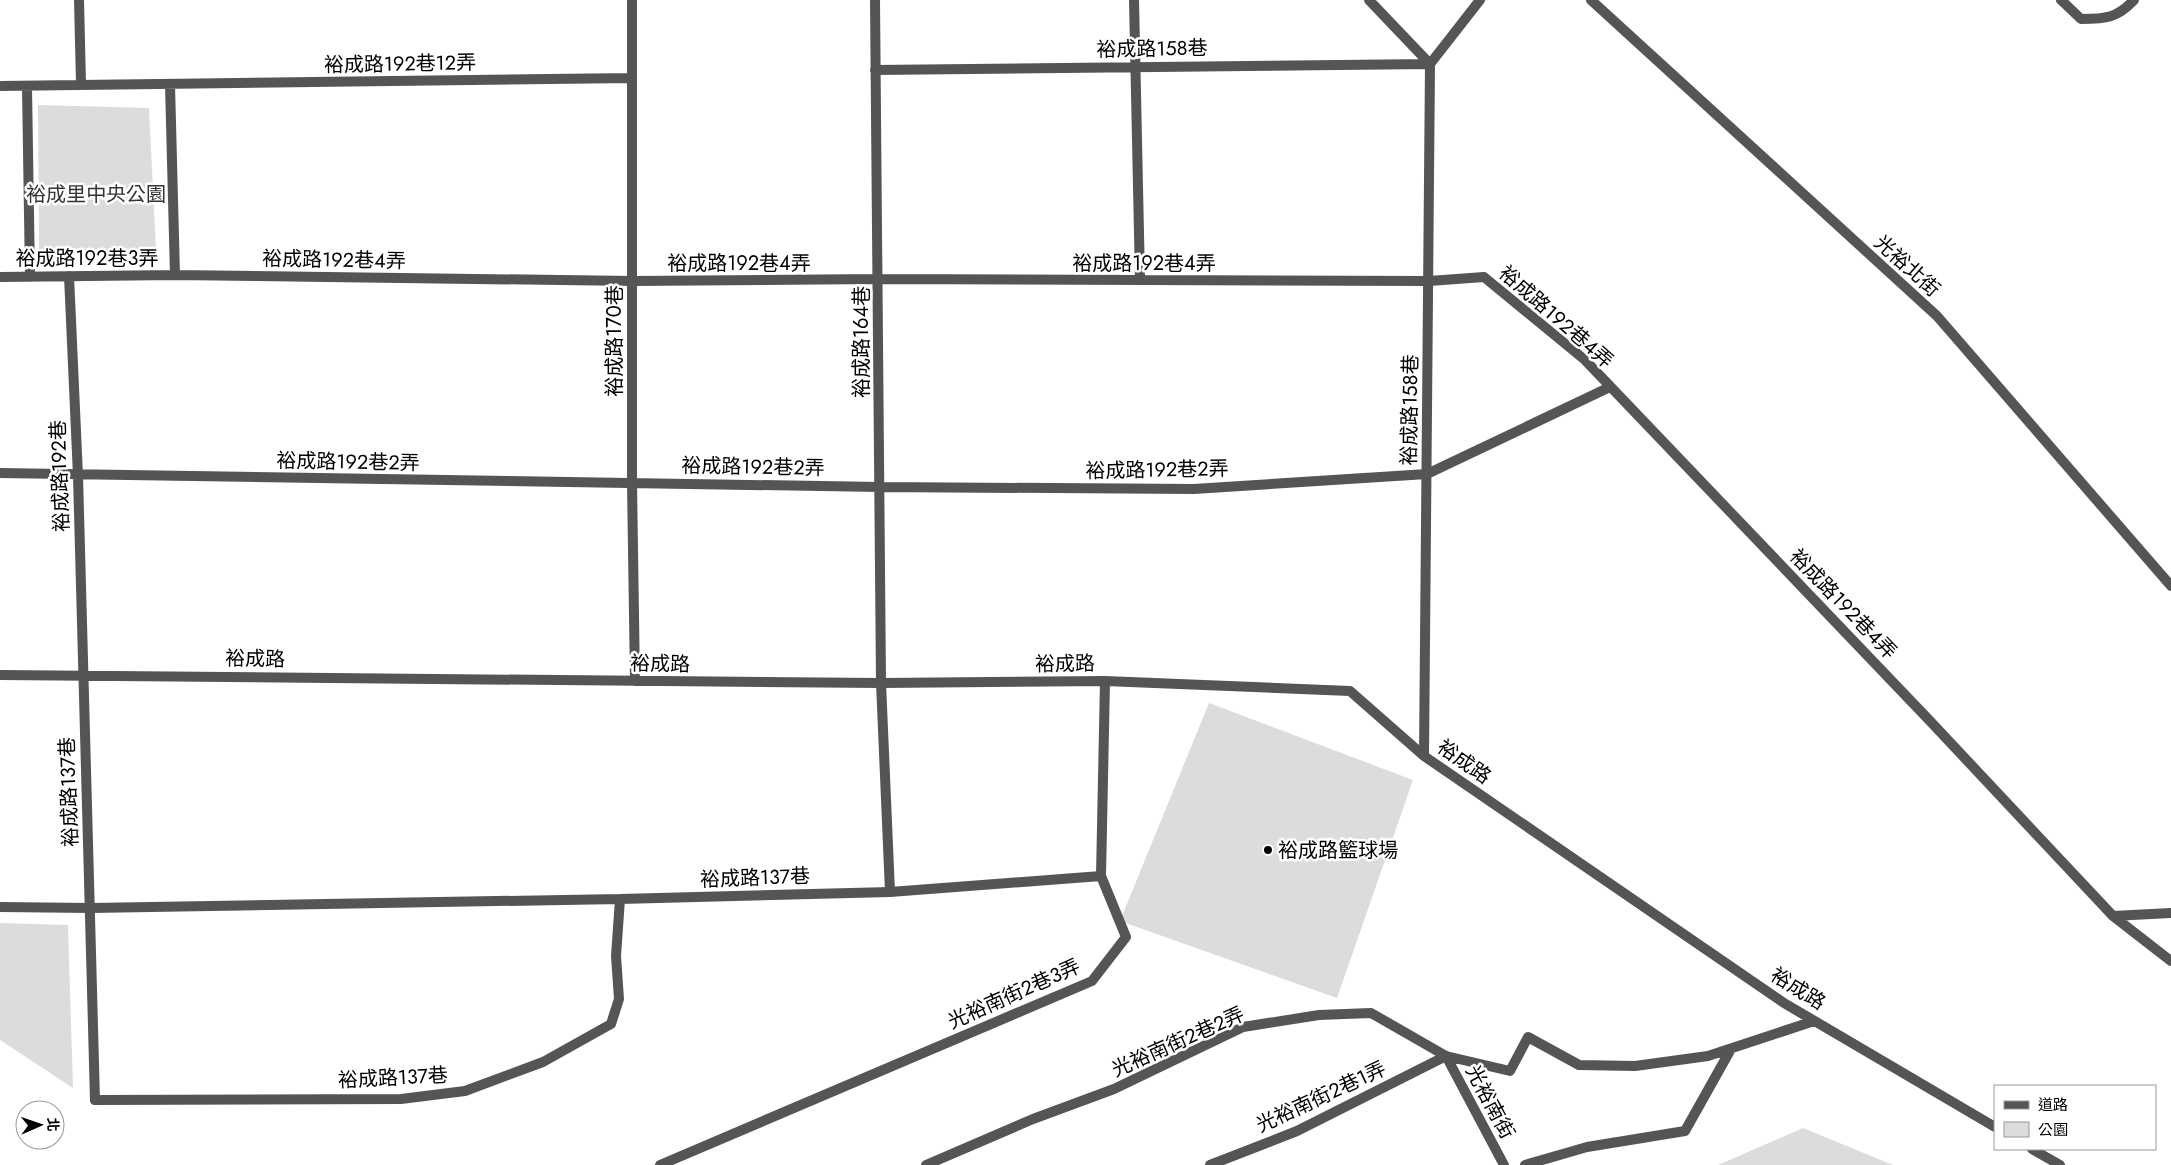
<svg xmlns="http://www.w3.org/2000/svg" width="2171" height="1165" font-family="Jost,'Noto Sans TC',sans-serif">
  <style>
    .green { fill: #dcdcdc }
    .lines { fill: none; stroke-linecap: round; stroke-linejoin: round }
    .lane { stroke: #555; stroke-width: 10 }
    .street { stroke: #555; stroke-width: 10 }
    .poi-dot { fill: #000; stroke: #fff; stroke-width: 2 }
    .labels { text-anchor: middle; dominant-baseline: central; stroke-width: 5; stroke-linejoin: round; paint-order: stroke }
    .street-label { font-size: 20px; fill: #000; stroke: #fff }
    .park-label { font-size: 20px; fill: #333; stroke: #fff }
    .poi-label { font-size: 20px; fill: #000; stroke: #fff; text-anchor: start }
  </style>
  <rect width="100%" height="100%" fill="#fff"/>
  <path class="green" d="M38,105L149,108L156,251L39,252Z
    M1209,703L1413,780L1337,998L1120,921Z
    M0,923L68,925L73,1088L0,1040Z
    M1803,1128L1893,1165H1718Z"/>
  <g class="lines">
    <path class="lane" d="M0,907L91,908L620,899
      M95,1100L401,1099L465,1091L543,1062L611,1024L619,999L616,956L620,899L890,892
      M926,1165L1033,1119L1114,1089L1243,1027L1319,1015L1371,1013L1446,1056
      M1210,1165L1297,1131L1446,1056"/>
    <path class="street" d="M79,0L81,84
      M632,0V483L635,681
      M875,0L881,683L890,892L1101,876
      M1134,0L1140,280
      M1369,0L1430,64L1424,756
      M1591,0L1937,316L2171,586
      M2061,0L2081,19C2106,19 2117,18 2134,0
      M875,70L1430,64L1480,0
      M170,85L175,275
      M0,86L632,78
      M27,87L30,277
      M69,276L78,476L95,1100
      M0,277L175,275L632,281L878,279L1429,281L1484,277L1585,360L1930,721L2113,916L2171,913
      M0,473L880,487L1194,489L1427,474L1610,387
      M0,675L881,683L1105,681L1350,691L1424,756L1784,1003L1995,1127
      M2113,916L2171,961
      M1446,1056L1510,1071L1528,1037L1579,1065L1635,1066L1708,1056L1814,1021
      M1446,1056L1504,1165
      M2032,1149L2060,1165
      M660,1165L1092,981L1126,937L1101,876L1105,681
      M1525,1165L1587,1147L1685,1131L1731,1049"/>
  </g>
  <circle class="poi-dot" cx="1268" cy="850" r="5"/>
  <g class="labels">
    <g class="street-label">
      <text transform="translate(1152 49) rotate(-1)">裕成路158巷</text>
      <text transform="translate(400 64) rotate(-1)">裕成路192巷12弄</text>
      <text x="87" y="258">裕成路192巷3弄</text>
      <text transform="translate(334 260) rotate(1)">裕成路192巷4弄</text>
      <text x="739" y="263">裕成路192巷4弄</text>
      <text x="1144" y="263">裕成路192巷4弄</text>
      <text transform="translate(1907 266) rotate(42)">光裕北街</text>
      <text transform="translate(1556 317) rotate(41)">裕成路192巷4弄</text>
      <text transform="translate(614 341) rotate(-90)">裕成路170巷</text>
      <text transform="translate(861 342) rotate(-90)">裕成路164巷</text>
      <text transform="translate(1410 410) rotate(-89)">裕成路158巷</text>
      <text transform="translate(348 462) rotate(1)">裕成路192巷2弄</text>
      <text transform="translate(753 467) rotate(1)">裕成路192巷2弄</text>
      <text transform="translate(1157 470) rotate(-1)">裕成路192巷2弄</text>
      <text transform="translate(60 476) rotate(-92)">裕成路192巷</text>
      <text transform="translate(1843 604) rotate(46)">裕成路192巷4弄</text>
      <text transform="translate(255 659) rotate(1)">裕成路</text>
      <text transform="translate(660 664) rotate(1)">裕成路</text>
      <text transform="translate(1065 664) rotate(-1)">裕成路</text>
      <text transform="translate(1464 762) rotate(35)">裕成路</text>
      <text transform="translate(69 792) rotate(-92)">裕成路137巷</text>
      <text transform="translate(755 878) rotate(-2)">裕成路137巷</text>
      <text transform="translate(1798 989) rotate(32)">裕成路</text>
      <text transform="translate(1014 994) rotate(-24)">光裕南街2巷3弄</text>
      <text transform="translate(1178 1042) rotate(-24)">光裕南街2巷2弄</text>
      <text transform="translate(393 1078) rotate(-3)">裕成路137巷</text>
      <text transform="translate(1321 1097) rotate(-25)">光裕南街2巷1弄</text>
      <text transform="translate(1490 1102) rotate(62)">光裕南街</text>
    </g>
    <g class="park-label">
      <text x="96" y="194">裕成里中央公園</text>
    </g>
    <g class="poi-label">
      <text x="1278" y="850">裕成路籃球場</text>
    </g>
  </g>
  <rect x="1994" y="1085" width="162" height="65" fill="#ffffff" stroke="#999999"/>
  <rect x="2004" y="1101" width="25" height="8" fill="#555555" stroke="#999999"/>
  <text x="2038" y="1110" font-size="15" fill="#000000">道路</text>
  <rect x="2004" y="1122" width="25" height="15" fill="#dcdcdc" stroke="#999999"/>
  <text x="2038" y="1135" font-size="15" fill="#000000">公園</text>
  <g transform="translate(40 1125) rotate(88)"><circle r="24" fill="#ffffff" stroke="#999999"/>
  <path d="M0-4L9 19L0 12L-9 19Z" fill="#000000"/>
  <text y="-8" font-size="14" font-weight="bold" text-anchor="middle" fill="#000000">北</text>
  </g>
</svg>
